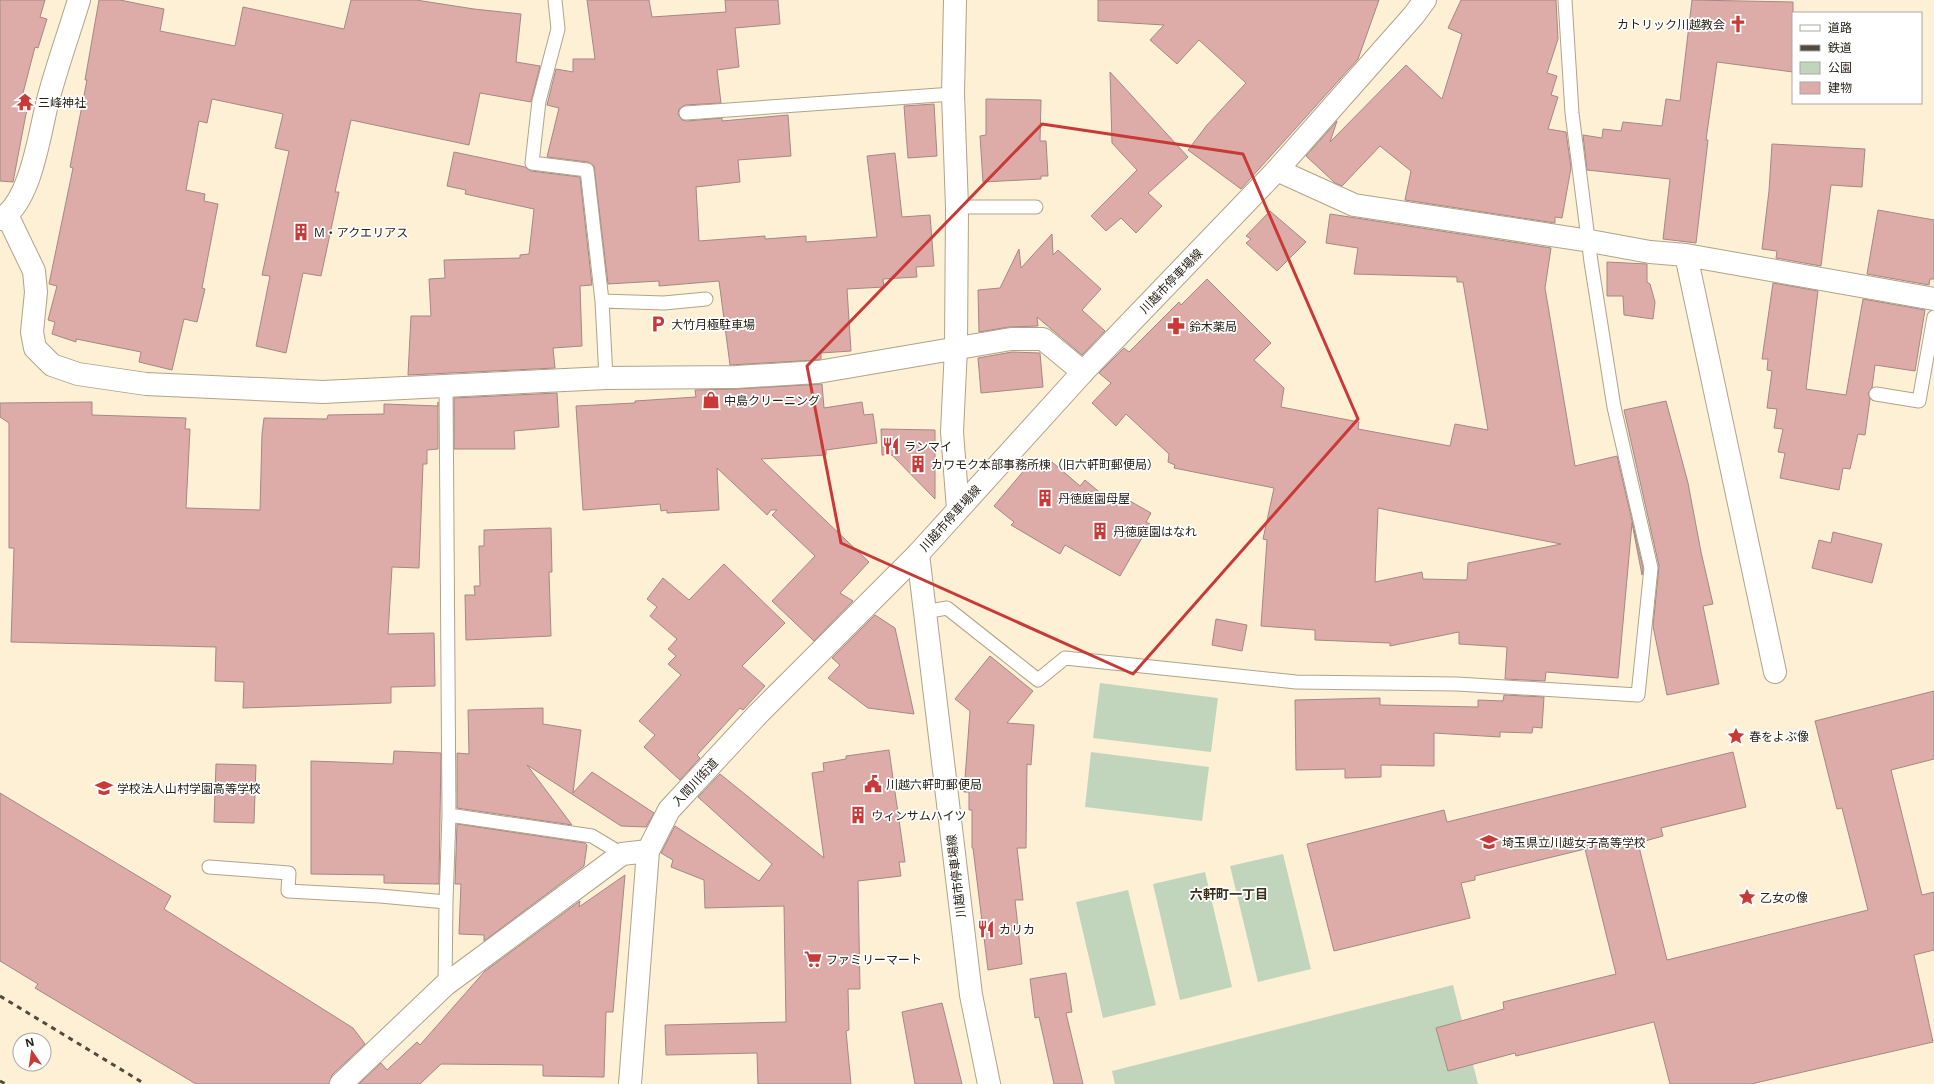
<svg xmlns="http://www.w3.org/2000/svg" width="1934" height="1084" font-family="'Open Sans','Noto Sans JP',sans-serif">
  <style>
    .green { fill: #c1d5bd }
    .building { fill: #ddaca8; stroke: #a68784; fill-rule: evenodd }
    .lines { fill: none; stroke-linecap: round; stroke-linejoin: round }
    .lane-casing { stroke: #afa38a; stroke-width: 15 }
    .street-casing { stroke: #afa38a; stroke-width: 24 }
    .secondary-casing { stroke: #afa38a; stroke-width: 24 }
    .lane { stroke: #fff; stroke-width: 13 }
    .street { stroke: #fff; stroke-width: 22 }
    .secondary { stroke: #fff; stroke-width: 22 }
    .rail { stroke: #514a3d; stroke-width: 3; stroke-dasharray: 5 5; stroke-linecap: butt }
    .marked { fill: none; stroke: #c83938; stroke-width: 3; stroke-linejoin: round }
    .labels { text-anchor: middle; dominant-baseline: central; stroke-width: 3.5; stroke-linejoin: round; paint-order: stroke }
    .poi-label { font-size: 12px; fill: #272218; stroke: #fff; text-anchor: start }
    .street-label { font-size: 12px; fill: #272218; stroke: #fff }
    .neighbourhood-label { font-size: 13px; font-weight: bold; fill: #382e18; stroke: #fff }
  </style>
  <rect width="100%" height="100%" fill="#fdf0d5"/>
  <path class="green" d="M1100,683L1218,698L1211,752L1093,738Z
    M1091,752L1209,767L1202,821L1085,807Z
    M1283,854L1311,969L1258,982L1230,866Z
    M1205,872L1232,987L1180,1000L1153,884Z
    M1128,890L1156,1005L1103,1018L1076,902Z
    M1453,985L1478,1084H1115L1112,1071Z"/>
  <path class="building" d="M0,0H45L40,17L47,19L38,48L35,47L22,97L31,99L26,114L13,182L0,181Z
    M99,0H120L164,9L160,31L235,46L243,7L344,29L351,0H416L474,9L521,14L516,62L540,66L531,102L480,93L469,145L351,120L335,192H339L321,276L303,273L286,353L256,346L270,276L262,275L289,151L275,148L283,114L212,99L207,123L199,121L186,190L205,194L204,201L218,204L202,288L205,289L197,322L184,319L172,370L139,362L141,352L76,339V342L52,334L55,322L48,320L57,286L49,284L73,168L70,167L87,80H85Z
    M587,0H649L652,17L726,12L725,0H778L780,24L735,28L739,67L717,70L721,103L685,105L679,109L678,114L682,120L687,121L722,118V121L788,115L791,156L738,160L740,182L696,187L699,241L765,236V239L806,236V242L877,237L867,156L895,153L902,217L930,215L934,266L916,267L917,277L883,279L884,287L847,289L851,351L821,353V359L817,360L730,365L719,281L659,286V281L608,284L594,166L588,162L547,157L559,108L547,105L556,69L573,72V59H595Z
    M1098,0H1379L1358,59L1241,189L1188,150L1207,125L1246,83L1199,40L1177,64L1150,40L1164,25L1098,21Z
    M1461,0H1556L1558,39L1547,73L1557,76L1551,95L1558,97L1548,129L1566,132L1571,168L1562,218L1555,217V223L1405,200L1411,171L1380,146L1342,186L1335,183L1306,156L1337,121L1330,142L1406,65L1442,99L1462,34L1448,28Z
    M1692,0L1793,2V72L1717,62L1706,140H1708L1696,243L1663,239L1670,179L1587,170L1583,135L1602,138L1603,129L1621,131L1623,122L1662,126L1666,99L1680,101Z
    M1110,72L1188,157L1148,193L1162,206L1136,233L1121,218L1106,231L1091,216L1137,170L1112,143Z
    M986,99L1041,100L1040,141H1046L1048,176H1041V179L983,182L980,136L986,135Z
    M934,104L937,156L908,158L904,106Z
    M1772,144L1865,149L1862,187L1831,185L1821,266L1776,258L1777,251L1762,249L1769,191Z
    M454,152L525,167L531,171L580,177L592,285L580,286L582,346L553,348L555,368L408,375L411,316H431L429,279L445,278L444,260L520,258V255L529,254L534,209L465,194L466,190L447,186Z
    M1878,210L1934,220V279H1930L1929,285L1867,274Z
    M1270,211L1306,242L1277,271L1246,243L1251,239L1246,236Z
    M1330,214L1551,248L1545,288L1575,466L1617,456L1643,568L1642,575L1632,523L1618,678L1546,672L1545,681L1505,679L1507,647L1459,644V632L1390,646V643L1315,640V630L1261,626L1267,540L1263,539L1274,488L1174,468L1175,465L1168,462L1169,454L1126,414L1116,426L1092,403L1111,383L1099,373L1124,348L1129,352L1179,302L1181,305L1207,279L1271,343L1254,360L1284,388L1281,407L1359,422L1358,429L1450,446L1455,424L1488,430L1463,282H1457V277L1354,274L1358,248L1326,243ZM1378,508L1392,511L1561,544L1468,563L1467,580L1423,579L1422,572L1375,582Z
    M1052,234L1053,255L1058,250L1101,289L1082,310L1105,331L1082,355L1037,317L1038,326L1009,327L979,332L978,290L1000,288L1019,249L1021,268Z
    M1607,262L1647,264V282L1650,284L1655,302L1653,319L1624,315L1623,296H1607Z
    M1773,283L1818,291L1806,389L1846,395L1863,299L1925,310L1915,371L1875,365L1872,388L1868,393L1870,399L1865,435L1858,434L1850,469L1843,468L1839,490L1780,478L1785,453L1778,452L1783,429L1774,428L1777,409L1767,408L1772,371L1767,370L1768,359H1762Z
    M1012,352L1040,353L1043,387L981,393L978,358Z
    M822,384L824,408L862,402L864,415L873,414L877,443L826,450V455L761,459L869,562L840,593L853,601L814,641L772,601L815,556L772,515L777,510H771L767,515L717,468L719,510L667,513V510L661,511L660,504L583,510L576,406L635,403V401L696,397L695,390L737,389Z
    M557,393L559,427L514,431L515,449H454V398Z
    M1666,401L1688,483L1701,552L1713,604L1703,606L1719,684L1667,695L1653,626L1659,566L1624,410Z
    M92,402V415L186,418L185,429H190L186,508L260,510L262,434L264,418L327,419L328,415L384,414V404L438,406V402V449L427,450V464H423L419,568L392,567L388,634L434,633L435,686L391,687V703L243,708L244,682L215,681L216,647L11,642L14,548H9V423L0,417V403Z
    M881,429L935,430V499L892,455H882Z
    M1032,461L1044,472L1052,462L1080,486L1085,480L1116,506L1121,496L1151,513L1146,522L1150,524L1120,576L1065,545L1060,554L1011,525L1014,522L994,506Z
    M551,528L552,572H549L551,636L466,640L465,595H475L474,586H480L479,546H484V530Z
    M1833,532L1882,544L1872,583L1812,568L1819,540L1831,543Z
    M724,564L785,623L742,666L765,686L743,710L740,708L697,755L700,758L680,780L644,747L655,735L639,721L681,675L668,664L676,656L668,649L677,639L650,616L657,607L647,599L663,578L689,600Z
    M875,615L895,628L914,714L868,708L828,678L840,665L832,658Z
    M1216,619L1247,625L1242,651L1212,645Z
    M990,656L1033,691L1007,723L1034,725L1031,765L1027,764L1026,848H1017L1023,900H1015L1022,964L988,970L973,848H972V810H969V792H964L970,711L955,699Z
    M1934,691V759L1891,770L1922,895L1934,892V950L1914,955L1933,1042L1751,1084H1670L1654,1022L1516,1056L1515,1053L1448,1071L1436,1028L1504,1009L1503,1002L1616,974L1585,849L1475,876V880L1461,883L1470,918L1334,951L1307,844L1444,810L1447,822L1733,752L1746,807L1661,828L1663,836L1638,843L1667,960L1868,910L1842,808L1837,809L1815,721Z
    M1504,695L1544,697L1542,728L1533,727L1532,733L1500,732V737L1434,733V766L1381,765V777L1345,778V769L1296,770L1295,700L1380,698V705L1478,707V700L1503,701Z
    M543,708V724L581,730L573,793L592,772L654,813L646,827L621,826L527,765L572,825L457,808V753L469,754L468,710Z
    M889,750L905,862H899L901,876L858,881L860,989H848L849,1030L846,1031L851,1084H758L757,1053L666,1055L665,1025L786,1022L784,906L705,908L704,880L671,867L673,860L661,853L675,826L759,881L772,864L698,797L720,774L824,858L812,773L824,771L823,763L846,759V756Z
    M394,751L441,753L439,884L384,883V875L311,874V761L393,764Z
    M216,764L256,765L254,823L214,822Z
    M0,793L171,896L164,909L353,1028L365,1044L332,1075L329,1084H196L35,988L38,984L0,961Z
    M457,824L585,843L587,845L584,866L484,941V935L459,934L461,884H455Z
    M625,875L613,1012H606L604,1077L543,1076V1065L441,1064L420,1084H359L381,1063L387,1070L417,1042L420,1045L485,971L580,901L579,907Z
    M1066,973L1072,1012L1066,1013L1083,1084H1054L1039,1017L1035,1018L1030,979Z
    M942,1003L962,1084H915L902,1012Z"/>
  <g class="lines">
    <g class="lane-casing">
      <path id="lane" d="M555,0L558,29L539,101L532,163L587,170L602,301L606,378
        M686,113L953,94
        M957,207H1036
        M602,301L664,303L706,299
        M1876,394L1919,401L1934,317
        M924,612L947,608L1038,680L1065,658L1296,682L1457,684L1638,695L1651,568L1614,407L1591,262L1572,113L1565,0
        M449,815L592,836L622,854
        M209,867L289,873L288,891L380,896L446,902
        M445,985L446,902L449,815L446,387"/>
    </g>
    <g class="street-casing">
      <path id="street" d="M1277,170L1354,205L1590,241L1650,252L1686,255L1934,299
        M7,215L34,271L36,292L32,332L35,348L52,365L78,374L146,384L323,392L606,378L736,377L818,372L1011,339H1043L1083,372
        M0,219C31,204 40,130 48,100C57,66 69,33 79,0
        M1686,255L1775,672
        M341,1084L445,985L622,854L648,851
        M630,1084L648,851L669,810L757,715L918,554"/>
    </g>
    <g class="secondary-casing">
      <path id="secondary" d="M955,0L953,94L957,207L956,348L952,432L958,509
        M989,1084L971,995L918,554L1083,372L1277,170L1414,15L1425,0"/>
    </g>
    <use href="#lane" class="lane"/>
    <use href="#street" class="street"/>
    <use href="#secondary" class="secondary"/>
    <path class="rail" d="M0,996L145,1084
      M0,1081L6,1084"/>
  </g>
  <path class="marked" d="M1042,124L1243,154L1358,419L1133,674L841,543L807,366Z"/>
  <defs>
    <g id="church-bare" transform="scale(1.38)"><path d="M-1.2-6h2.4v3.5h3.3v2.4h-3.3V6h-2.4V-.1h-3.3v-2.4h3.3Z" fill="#c83938" stroke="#fff" stroke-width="2.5" paint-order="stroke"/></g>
    <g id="temple-bare" transform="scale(1.38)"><path d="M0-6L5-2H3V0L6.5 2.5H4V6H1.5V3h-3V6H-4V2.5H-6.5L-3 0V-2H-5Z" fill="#c83938" stroke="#fff" stroke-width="2.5" paint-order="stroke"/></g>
    <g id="building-bare" transform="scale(1.38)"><path d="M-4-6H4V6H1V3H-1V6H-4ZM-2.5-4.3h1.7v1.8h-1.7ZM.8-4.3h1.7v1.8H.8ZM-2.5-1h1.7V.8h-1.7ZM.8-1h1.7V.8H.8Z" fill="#c83938" stroke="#fff" stroke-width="2.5" paint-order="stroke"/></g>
    <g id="parking-bare" transform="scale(1.38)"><path d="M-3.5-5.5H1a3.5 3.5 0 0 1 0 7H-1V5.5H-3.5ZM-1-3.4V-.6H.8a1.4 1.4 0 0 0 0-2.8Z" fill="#c83938" stroke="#fff" stroke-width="2.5" paint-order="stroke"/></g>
    <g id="pharmacy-bare" transform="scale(1.38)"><path d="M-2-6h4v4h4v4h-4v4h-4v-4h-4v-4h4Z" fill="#c83938" stroke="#fff" stroke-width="2.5" paint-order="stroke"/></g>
    <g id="shop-bare" transform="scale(1.38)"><path d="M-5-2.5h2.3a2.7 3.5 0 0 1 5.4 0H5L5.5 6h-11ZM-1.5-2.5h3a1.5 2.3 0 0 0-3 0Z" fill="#c83938" stroke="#fff" stroke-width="2.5" paint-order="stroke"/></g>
    <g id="restaurant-bare" transform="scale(1.38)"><path d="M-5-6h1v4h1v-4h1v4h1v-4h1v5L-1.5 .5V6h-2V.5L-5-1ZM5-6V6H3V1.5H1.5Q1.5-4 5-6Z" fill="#c83938" stroke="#fff" stroke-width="2.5" paint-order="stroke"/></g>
    <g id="sight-bare" transform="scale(1.38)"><path d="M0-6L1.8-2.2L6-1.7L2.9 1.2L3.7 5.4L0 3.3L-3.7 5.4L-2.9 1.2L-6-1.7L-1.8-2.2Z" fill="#c83938" stroke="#fff" stroke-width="2.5" paint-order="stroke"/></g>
    <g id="civic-bare" transform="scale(1.38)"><path d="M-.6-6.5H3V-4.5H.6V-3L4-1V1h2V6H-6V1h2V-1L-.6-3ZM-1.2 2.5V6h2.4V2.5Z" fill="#c83938" stroke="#fff" stroke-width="2.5" paint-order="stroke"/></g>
    <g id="school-bare" transform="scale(1.38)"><path d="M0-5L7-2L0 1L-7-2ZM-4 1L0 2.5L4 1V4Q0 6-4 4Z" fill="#c83938" stroke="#fff" stroke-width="2.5" paint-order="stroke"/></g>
    <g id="supermarket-bare" transform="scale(1.38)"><path d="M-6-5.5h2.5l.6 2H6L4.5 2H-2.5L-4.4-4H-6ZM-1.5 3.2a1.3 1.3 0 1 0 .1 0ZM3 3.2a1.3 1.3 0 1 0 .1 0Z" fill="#c83938" stroke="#fff" stroke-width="2.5" paint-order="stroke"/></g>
  </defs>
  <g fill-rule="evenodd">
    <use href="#church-bare" x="1738" y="24"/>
    <use href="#temple-bare" x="25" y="102"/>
    <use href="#building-bare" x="301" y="232"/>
    <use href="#parking-bare" x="658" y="324"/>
    <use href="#pharmacy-bare" x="1176" y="326"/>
    <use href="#shop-bare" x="711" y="400"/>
    <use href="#restaurant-bare" x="891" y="446"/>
    <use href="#building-bare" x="918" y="464"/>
    <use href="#building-bare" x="1045" y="498"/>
    <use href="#building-bare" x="1100" y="531"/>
    <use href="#sight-bare" x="1736" y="736"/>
    <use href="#civic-bare" x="873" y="784"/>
    <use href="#school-bare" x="104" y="788"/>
    <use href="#building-bare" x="858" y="815"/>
    <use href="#school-bare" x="1489" y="842"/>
    <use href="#sight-bare" x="1747" y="897"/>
    <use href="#restaurant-bare" x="986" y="929"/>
    <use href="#supermarket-bare" x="813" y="959"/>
  </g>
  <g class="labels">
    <g class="poi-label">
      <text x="1725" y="24" text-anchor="end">カトリック川越教会</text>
      <text x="38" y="102">三峰神社</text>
      <text x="314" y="232">M・アクエリアス</text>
      <text x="671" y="324">大竹月極駐車場</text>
      <text x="1189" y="326">鈴木薬局</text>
      <text x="724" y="400">中島クリーニング</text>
      <text x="904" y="446">ランマイ</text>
      <text x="931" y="464">カワモク本部事務所棟（旧六軒町郵便局）</text>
      <text x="1058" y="498">丹徳庭園母屋</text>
      <text x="1113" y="531">丹徳庭園はなれ</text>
      <text x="1749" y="736">春をよぶ像</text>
      <text x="886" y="784">川越六軒町郵便局</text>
      <text x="117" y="788">学校法人山村学園高等学校</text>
      <text x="871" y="815">ウィンサムハイツ</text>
      <text x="1502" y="842">埼玉県立川越女子高等学校</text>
      <text x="1760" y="897">乙女の像</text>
      <text x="999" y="929">カリカ</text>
      <text x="826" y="959">ファミリーマート</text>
    </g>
    <g class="street-label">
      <text transform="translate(1171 281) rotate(-46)">川越市停車場線</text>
      <text transform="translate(950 518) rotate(-48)">川越市停車場線</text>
      <text transform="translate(695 782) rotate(-47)">入間川街道</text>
      <text transform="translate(956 876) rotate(-97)">川越市停車場線</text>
    </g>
    <g class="neighbourhood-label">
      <text x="1229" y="894">六軒町一丁目</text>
    </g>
  </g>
  <rect x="1792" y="12" width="130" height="92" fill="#ffffff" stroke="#a9a7a3"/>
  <rect x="1800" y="25" width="20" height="6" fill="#ffffff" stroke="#a9a7a3"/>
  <text x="1828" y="32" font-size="12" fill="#272218">道路</text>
  <rect x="1800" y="45" width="20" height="6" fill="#514a3d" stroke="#a9a7a3"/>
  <text x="1828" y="52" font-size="12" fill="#272218">鉄道</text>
  <rect x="1800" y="62" width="20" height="12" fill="#c1d5bd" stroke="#a9a7a3"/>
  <text x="1828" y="72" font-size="12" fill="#272218">公園</text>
  <rect x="1800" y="82" width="20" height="12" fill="#ddaca8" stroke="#a9a7a3"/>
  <text x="1828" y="92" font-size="12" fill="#272218">建物</text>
  <g transform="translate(32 1052) rotate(347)"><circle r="19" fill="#ffffff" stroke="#a9a7a3"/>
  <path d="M0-3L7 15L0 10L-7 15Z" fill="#c83938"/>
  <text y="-6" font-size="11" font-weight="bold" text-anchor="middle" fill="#272218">N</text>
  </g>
</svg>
